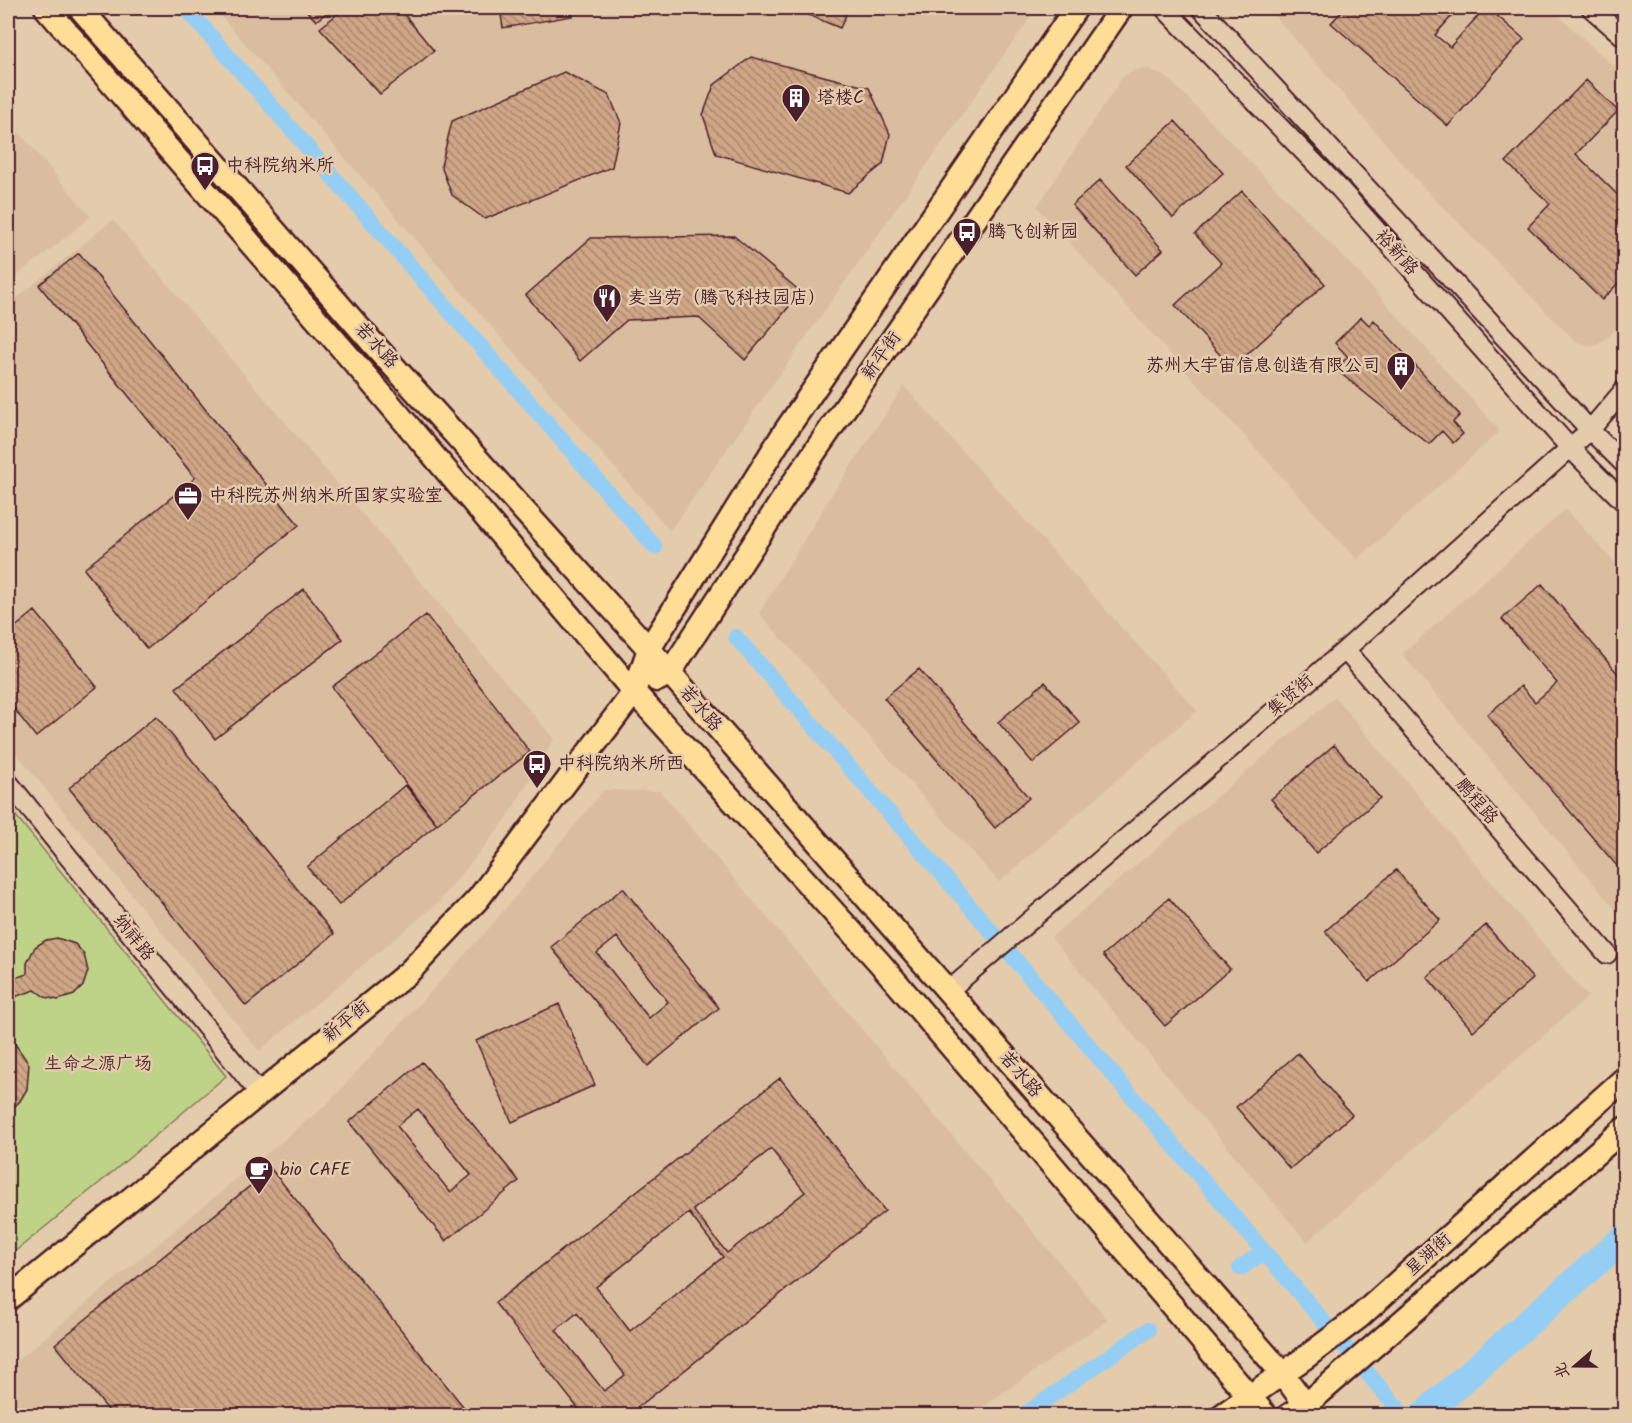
<svg xmlns="http://www.w3.org/2000/svg" width="1632" height="1423" font-family="Kalam,'LXGW WenKai TC',sans-serif">
  <style>
    .built { fill: #dabd9f }
    .park { fill: #bfd388; stroke: #84795a; stroke-width: 1.5 }
    .lines { fill: none; stroke-linecap: round; stroke-linejoin: round }
    .canal { stroke: #94cef4; stroke-width: 16 }
    .river { stroke: #94cef4; stroke-width: 28 }
    .building { fill: url(#building-back-hatch); stroke: #4a1f2b; stroke-width: 1.5; fill-rule: evenodd }
    .minor-casing { stroke: #4a1f2b; stroke-width: 22 }
    .major-casing { stroke: #4a1f2b; stroke-width: 27 }
    .minor { stroke: #e3cbac; stroke-width: 18 }
    .major { stroke: #fedd96; stroke-width: 22 }
    .labels { text-anchor: middle; dominant-baseline: central; stroke-width: 5; stroke-linejoin: round; paint-order: stroke }
    .poi-label { font-size: 18px; fill: #4a1f2b; stroke: #e3cbac; text-anchor: start }
    .street-label { font-size: 18px; fill: #4a1f2b; stroke: #e3cbac }
    .park-label { font-size: 18px; fill: #563134; stroke: #e3cbac }
  </style>
  <defs>
    <pattern id="building-back-hatch" width="6" height="6" patternUnits="userSpaceOnUse" patternTransform="scale(1.5)"><rect width="6" height="6" fill="#cfa686"/><path d="M-1 5l2 2M0 0l6 6M5-1l2 2" fill="none" stroke="#aa876e"/></pattern>
  </defs>
  <rect width="100%" height="100%" fill="#e3cbac"/>
  <filter id="ink" filterUnits="userSpaceOnUse"><feTurbulence type="fractalNoise" baseFrequency=".0167" numOctaves="2"/><feDisplacementMap in="SourceGraphic" scale="12" xChannelSelector="R" yChannelSelector="G"/><feConvolveMatrix kernelMatrix="1 2 1 2 8 2 1 2 1" color-interpolation-filters="sRGB"/></filter>
  <g filter="url(#ink)">
    <path class="built" d="M214,8H1037L670,531Z
      M1268,8H1550L1624,76V320L1608,337L1597,344L1588,346L1575,341L1424,188Z
      M1140,69H1149L1169,79L1358,272L1500,431L1357,560L1037,207L1122,78L1132,71Z
      M8,119L91,217L8,283Z
      M113,220L554,739L505,821L438,903L259,1051L8,743V305Z
      M904,386L1197,711L999,882L759,613L833,493Z
      M1566,509L1624,573V920L1402,654Z
      M1335,697L1588,997L1307,1242L1051,937Z
      M604,790L660,791L1108,1320L971,1415L8,1416V1368L327,1104L490,927Z"/>
    <path class="park" d="M8,806L226,1076L103,1180L8,1257Z"/>
    <g class="lines">
      <path class="canal" d="M186,8L655,547
        M736,637L962,897L1404,1416
        M1240,1268L1264,1252
        M1022,1416L1148,1330"/>
      <path class="river" d="M1422,1416L1624,1238"/>
    </g>
    <path class="building" d="M304,8H332L316,21Z
      M345,8H399L434,51L380,94L320,28Z
      M500,8H571L572,16L503,28Z
      M792,8H849L840,28Z
      M1345,8H1459L1435,35L1450,47L1485,8H1488L1524,39L1448,126L1331,23Z
      M751,57L869,88L890,134L883,164L848,193L716,154L703,115L714,85Z
      M564,72L609,95L621,123L612,167L485,219L452,195L441,166L452,121Z
      M1586,80L1618,111L1576,154L1624,201V277L1602,300L1528,227L1550,204L1506,162Z
      M1175,121L1223,173L1173,218L1126,165Z
      M1100,180L1163,250L1135,275L1072,205Z
      M1242,191L1325,284L1232,368L1175,305L1221,263L1195,234Z
      M734,236L801,292L745,360L698,317L627,320L580,361L526,295L591,238Z
      M79,253L299,525L147,649L84,569L195,478L39,285Z
      M1361,317L1369,325L1374,320L1460,415L1453,422L1463,434L1453,443L1442,431L1429,444L1335,369L1348,357L1335,343Z
      M1542,584L1624,681V709L1622,711L1624,714V874L1487,715L1521,686L1535,702L1557,683L1502,619Z
      M304,589L343,639L215,739L176,688Z
      M35,611L97,687L36,737L8,701V633Z
      M426,615L530,752L437,824L332,687Z
      M919,669L1029,798L995,828L884,698Z
      M1045,682L1080,723L1033,763L998,722Z
      M156,716L334,934L246,1006L69,788Z
      M1334,745L1380,798L1316,853L1271,799Z
      M405,785L437,824L339,905L307,867Z
      M1396,870L1440,920L1369,982L1325,931Z
      M623,888L719,1008L648,1066L551,947ZM617,937L668,1002L649,1018L597,953Z
      M1169,898L1230,969L1165,1026L1103,955Z
      M1486,925L1533,979L1473,1031L1427,977Z
      M57,938L75,944L84,954L88,971L83,986L74,995L58,1000L45,997L35,990L17,996L12,1006L8,1008V971L15,978L27,974V963L35,947L46,940Z
      M559,1004L595,1085L512,1122L476,1041Z
      M8,1034L29,1064L27,1089L20,1101L8,1113Z
      M1298,1053L1352,1115L1290,1169L1236,1107Z
      M422,1062L519,1181L446,1241L349,1122ZM418,1109L471,1175L450,1192L397,1126Z
      M780,1078L885,1211L627,1416H584L495,1303ZM771,1149L805,1192L727,1253L693,1210ZM689,1213L723,1257L630,1331L596,1287ZM577,1313L625,1375L604,1391L556,1330Z
      M271,1169L471,1416H113L55,1344Z"/>
    <g class="lines">
      <g class="minor-casing">
        <path id="minor" d="M1164,8L1340,189L1570,448L1624,502
          M1201,8L1590,430L1624,464
          M1591,8L1624,37
          M1345,650L1607,954
          M8,782L259,1093
          M947,992L1345,650L1590,430L1624,390"/>
      </g>
      <g class="major-casing">
        <path id="major" d="M46,8L366,376L634,692L879,962L1266,1416
          M80,8L376,347L649,649L1282,1373L1314,1416
          M657,680L669,674L798,476L1121,8
          M8,1299L409,972L478,899L634,692L649,649L784,433L1076,8
          M1221,1416L1306,1357L1358,1318L1624,1079
          M1288,1416L1307,1404L1624,1129"/>
      </g>
      <use href="#minor" class="minor"/>
      <use href="#major" class="major"/>
    </g>
  </g>
  <defs>
    <g id="building-pin" transform="scale(1.5)"><path d="M0 17L-7.5 6A9.5 9.5 0 1 1 7.5 6Z" fill="#4a1f2b" stroke="#e3cbac"/><path d="M-4-6H4V6H1V3H-1V6H-4ZM-2.5-4.3h1.7v1.8h-1.7ZM.8-4.3h1.7v1.8H.8ZM-2.5-1h1.7V.8h-1.7ZM.8-1h1.7V.8H.8Z" fill="#fff"/></g>
    <g id="bus-pin" transform="scale(1.5)"><path d="M0 17L-7.5 6A9.5 9.5 0 1 1 7.5 6Z" fill="#4a1f2b" stroke="#e3cbac"/><path d="M-5-6H5V4H4V6H2V4H-2V6H-4V4H-5ZM-3.5-4V0h7V-4ZM-3.5 1.2v1.5H-2V1.2ZM2 1.2v1.5H3.5V1.2Z" fill="#fff"/></g>
    <g id="restaurant-pin" transform="scale(1.5)"><path d="M0 17L-7.5 6A9.5 9.5 0 1 1 7.5 6Z" fill="#4a1f2b" stroke="#e3cbac"/><path d="M-5-6h1v4h1v-4h1v4h1v-4h1v5L-1.5 .5V6h-2V.5L-5-1ZM5-6V6H3V1.5H1.5Q1.5-4 5-6Z" fill="#fff"/></g>
    <g id="office-pin" transform="scale(1.5)"><path d="M0 17L-7.5 6A9.5 9.5 0 1 1 7.5 6Z" fill="#4a1f2b" stroke="#e3cbac"/><path d="M-6-3h4V-5.5h4V-3h4V5H-6ZM-1-4.5V-3h2v-1.5ZM-6 0V1H6V0Z" fill="#fff"/></g>
    <g id="cafe-pin" transform="scale(1.5)"><path d="M0 17L-7.5 6A9.5 9.5 0 1 1 7.5 6Z" fill="#4a1f2b" stroke="#e3cbac"/><path d="M-5.5-4.5H6V0H3Q3 3.5 0 3.5H-2.5Q-5.5 3.5-5.5 0ZM3-3.2v2h1.7v-2ZM-6 4.5H4V6H-6Z" fill="#fff"/></g>
  </defs>
  <g fill-rule="evenodd">
    <use href="#building-pin" x="796" y="98"/>
    <use href="#bus-pin" x="205" y="166"/>
    <use href="#bus-pin" x="967" y="232"/>
    <use href="#restaurant-pin" x="607" y="298"/>
    <use href="#building-pin" x="1401" y="366"/>
    <use href="#office-pin" x="188" y="496"/>
    <use href="#bus-pin" x="537" y="764"/>
    <use href="#cafe-pin" x="259" y="1170"/>
  </g>
  <g class="labels">
    <g class="poi-label">
      <text x="817" y="98">塔楼C</text>
      <text x="226" y="166">中科院纳米所</text>
      <text x="988" y="232">腾飞创新园</text>
      <text x="628" y="298">麦当劳（腾飞科技园店）</text>
      <text x="1380" y="366" text-anchor="end">苏州大宇宙信息创造有限公司</text>
      <text x="209" y="496">中科院苏州纳米所国家实验室</text>
      <text x="558" y="764">中科院纳米所西</text>
      <text x="280" y="1170">bio CAFE</text>
    </g>
    <g class="street-label">
      <text transform="translate(1396 253) rotate(48)">裕新路</text>
      <text transform="translate(376 346) rotate(48)">若水路</text>
      <text transform="translate(882 356) rotate(-55)">新平街</text>
      <text transform="translate(1291 696) rotate(-41)">集贤街</text>
      <text transform="translate(700 709) rotate(49)">若水路</text>
      <text transform="translate(1476 802) rotate(49)">鹏程路</text>
      <text transform="translate(133 938) rotate(51)">纳祥路</text>
      <text transform="translate(347 1022) rotate(-39)">新平街</text>
      <text transform="translate(1020 1075) rotate(49)">若水路</text>
      <text transform="translate(1429 1255) rotate(-42)">星湖街</text>
    </g>
    <g class="park-label">
      <text x="98" y="1064">生命之源广场</text>
    </g>
  </g>
  <rect width="1632" height="1423" fill="none" stroke="#e3cbac" stroke-width="30"/>
  <rect x="15" y="15" width="1602" height="1393" fill="none" stroke="#4a1f2b" stroke-width="2" filter="url(#ink)"/>
  <g transform="translate(1575 1366) rotate(250)" stroke="#e3cbac" stroke-width="4.5" paint-order="stroke">
  <path d="M0-4.5L10 22L0 15L-10 22Z" fill="#4a1f2b"/>
  <text y="-9" font-size="16" font-weight="bold" text-anchor="middle" fill="#4a1f2b">北</text>
  </g>
</svg>
